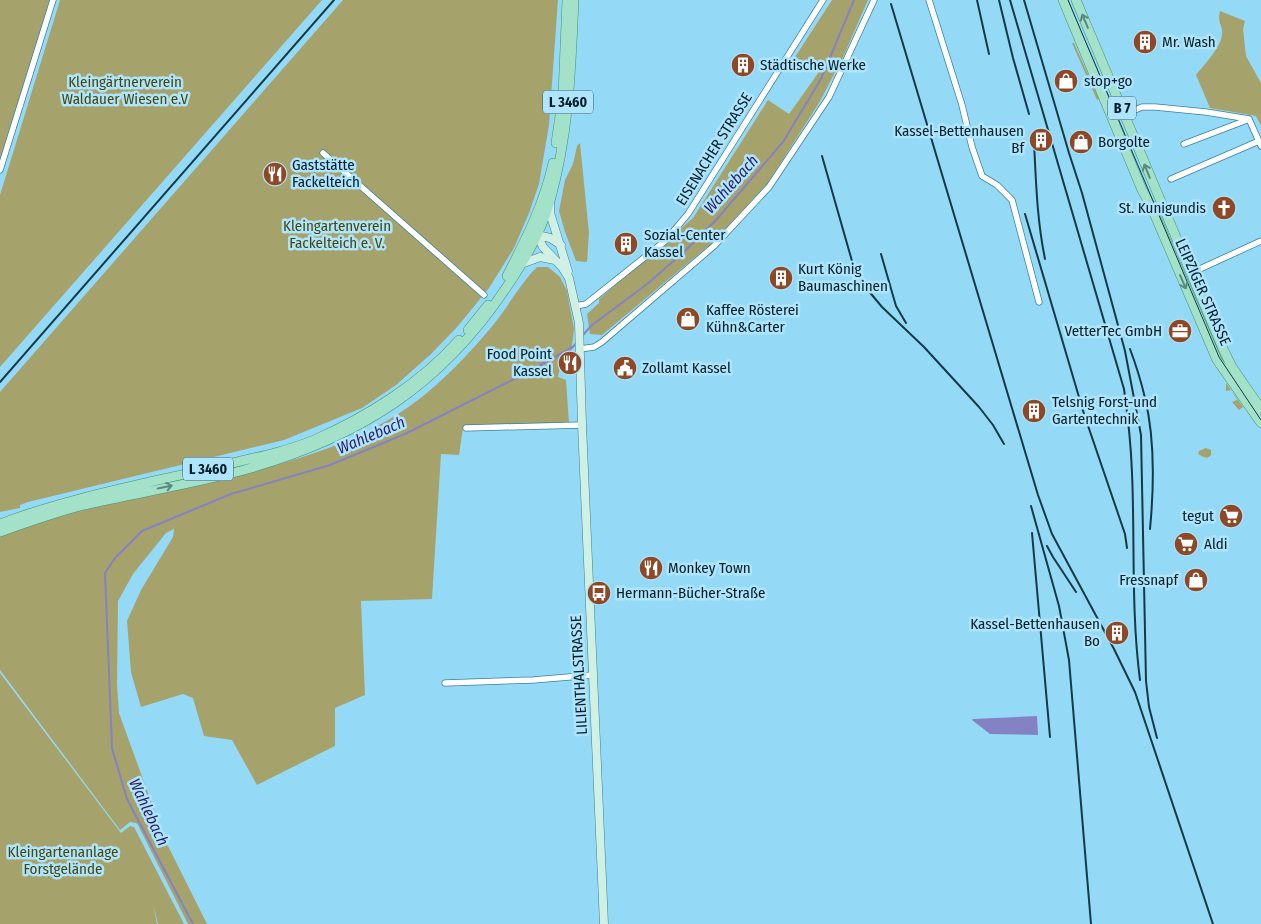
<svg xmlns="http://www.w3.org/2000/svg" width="1261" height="924" font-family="'Fira Sans Condensed',sans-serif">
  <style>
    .green { fill: #a6a26c }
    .water { fill: #8582c3 }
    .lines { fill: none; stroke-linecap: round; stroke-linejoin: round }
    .stream { stroke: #8582c3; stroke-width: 2 }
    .street-casing { stroke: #39809a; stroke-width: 7 }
    .secondary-casing { stroke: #39809a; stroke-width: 9 }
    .primary-casing { stroke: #429078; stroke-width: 10 }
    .street { stroke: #fff; stroke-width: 5.5 }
    .secondary { stroke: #d1f0e4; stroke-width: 8 }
    .primary { stroke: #a3e2c8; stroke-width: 9 }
    .tram { stroke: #163946; stroke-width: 1 }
    .rail { stroke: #163946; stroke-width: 2 }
    .oneway { stroke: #5a8980 }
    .labels { text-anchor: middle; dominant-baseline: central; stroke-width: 5; stroke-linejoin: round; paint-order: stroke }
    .shield { fill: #aee5fc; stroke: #345967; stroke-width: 1 }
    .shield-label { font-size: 14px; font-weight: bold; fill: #001d27 }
    .poi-label { font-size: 15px; fill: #001d27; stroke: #aee5fc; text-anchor: start }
    .park-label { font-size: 15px; fill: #4a460b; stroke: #aee5fc }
    .street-label { font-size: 15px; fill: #001d27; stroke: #aee5fc }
    .water-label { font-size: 16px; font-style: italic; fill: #2d1e6a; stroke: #aee5fc }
  </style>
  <rect width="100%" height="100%" fill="#94daf7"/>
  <path class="green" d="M0,0H50L0,164Z
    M60,0H322L0,367V195Z
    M343,0H558L549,125L539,184L529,213L514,248L489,288L458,326L431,354L396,385L362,408L284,440L28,502L20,505V508L0,512V392Z
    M832,0H868L844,55L819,103L767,184L712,243L602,335L590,334L587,314L599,303V299L693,218L768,100L789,114L819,72L795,57Z
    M1220,11L1245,21L1243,29L1246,56L1261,83V126L1256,116L1210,108L1196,75C1204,65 1222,46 1222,34C1223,25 1217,24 1220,11Z
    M1072,43H1074L1099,99L1097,100Z
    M580,143L589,233L587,262L576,261L565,232L559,211L565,180L573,164L577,146Z
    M537,267H548L560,277L567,291L574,329L571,355L562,359L558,377L566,380L569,423L463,428L459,455L441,454L432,599L361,601L365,695L335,708V746L257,785L232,740L204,736L193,698L183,694L141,707L131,672L127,621L141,590L173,537L174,529L166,533L133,574L118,601L117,684L119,713L165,840L207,924H188L138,825L136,823L130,822L120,830L0,670V536C65,511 134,498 202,483C282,465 363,446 428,392C452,372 474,348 494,324C509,305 520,284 537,267Z
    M1226,383L1243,407L1239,410L1232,402L1237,400L1231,390L1226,391Z
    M1206,448L1211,450V455C1207,460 1203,457 1198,454L1199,451Z
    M0,673L121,833L130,826L134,827L184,924H158L153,904L157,924H0Z"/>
  <path class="water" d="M1037,716L1038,735L990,734L972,720L973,719Z"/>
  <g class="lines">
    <path class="stream" d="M582,336L592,325L646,285L684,252L717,219L783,142L821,79L854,0
      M193,924L127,799L112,748L105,573L115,558L142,531L231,494L330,465L405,434L522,375L573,347L577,342"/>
    <g class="street-casing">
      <path id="street" d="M929,0L962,105L972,147L982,176L997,185L1012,200L1039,302
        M1125,114L1142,107H1155L1206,112L1249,119
        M1249,119L1261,146
        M1184,144L1247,120
        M323,153L484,295
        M0,170L53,0
        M1171,179L1259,141
        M1191,273L1261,241
        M576,306L586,304L665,241L688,214L823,0
        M580,349L594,347L602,342L714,246L769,187L829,97L874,0
        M466,428L582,425
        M445,683L533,680L593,675"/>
    </g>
    <g class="secondary-casing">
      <path id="secondary" d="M550,205V213L568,271
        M537,235L543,247L562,267L569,278L579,323L582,425L604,924
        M537,235L550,238L561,245
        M521,264L540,257L555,260"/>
    </g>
    <g class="primary-casing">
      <path id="primary" d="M1063,0L1142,190L1151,206L1217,360L1261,423
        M1076,0L1224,351L1232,367L1261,409
        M556,143L563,95L567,0
        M507,276C526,239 544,204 553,163
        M468,330L488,305
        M0,524C70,497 150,483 223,465C253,458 285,452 314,440C367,417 421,383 459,340
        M0,532C28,522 56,512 84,505C137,493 192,484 244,470C358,438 440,387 506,288C524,262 541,232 550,201C569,134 571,69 574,0"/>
    </g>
    <use href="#street" class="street"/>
    <use href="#secondary" class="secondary"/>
    <use href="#primary" class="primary"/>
    <path class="tram" d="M1068,0L1219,357L1261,420"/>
    <path class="rail" d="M977,0L989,54
      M999,0L1013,58L1029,114
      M1010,0L1124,389C1128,417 1131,445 1132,473C1135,542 1131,611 1140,680
      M1024,0L1069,153L1082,193L1125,351L1141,435L1146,681L1149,707L1157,738
      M891,4L1038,495L1052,534L1114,649L1135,692L1213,924
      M1034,142C1036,182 1037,220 1045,259
      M822,156L854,268L867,289L882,307L924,347L979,407L993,425L1004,444
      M1025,214L1084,414L1125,534L1127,548
      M881,254L896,306L906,323
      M1130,349C1136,365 1141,381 1145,398C1155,439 1154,487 1150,529
      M0,382L334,0
      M1031,506L1059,606L1069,660L1091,924
      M1032,533L1050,737
      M1047,546L1053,557L1076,592"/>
  </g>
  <defs><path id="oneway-shaft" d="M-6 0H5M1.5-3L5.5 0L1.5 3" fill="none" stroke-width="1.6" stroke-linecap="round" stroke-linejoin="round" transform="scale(1.25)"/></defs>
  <g class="oneway">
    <use href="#oneway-shaft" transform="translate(1085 21) rotate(-113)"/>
    <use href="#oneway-shaft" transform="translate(1147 171) rotate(-112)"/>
    <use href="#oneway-shaft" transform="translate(1183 282) rotate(66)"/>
    <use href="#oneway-shaft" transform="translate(165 487) rotate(-12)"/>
  </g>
  <defs>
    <g id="building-disc" transform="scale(1.25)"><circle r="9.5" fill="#8f4825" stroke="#aee5fc"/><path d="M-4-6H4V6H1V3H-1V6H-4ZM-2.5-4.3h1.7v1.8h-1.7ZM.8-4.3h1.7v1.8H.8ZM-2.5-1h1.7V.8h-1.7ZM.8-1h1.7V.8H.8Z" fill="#fff"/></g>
    <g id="shop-disc" transform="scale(1.25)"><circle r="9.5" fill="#8f4825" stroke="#aee5fc"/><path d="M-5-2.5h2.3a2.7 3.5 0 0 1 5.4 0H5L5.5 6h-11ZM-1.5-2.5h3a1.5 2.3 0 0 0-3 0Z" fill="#fff"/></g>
    <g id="restaurant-disc" transform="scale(1.25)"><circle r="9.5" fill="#8f4825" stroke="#aee5fc"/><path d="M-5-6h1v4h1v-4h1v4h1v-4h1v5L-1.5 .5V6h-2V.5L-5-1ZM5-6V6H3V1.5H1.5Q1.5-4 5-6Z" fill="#fff"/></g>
    <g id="church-disc" transform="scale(1.25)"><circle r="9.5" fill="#8f4825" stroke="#aee5fc"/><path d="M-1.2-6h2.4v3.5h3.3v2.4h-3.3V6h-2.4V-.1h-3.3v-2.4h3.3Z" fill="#fff"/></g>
    <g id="office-disc" transform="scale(1.25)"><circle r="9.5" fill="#8f4825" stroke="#aee5fc"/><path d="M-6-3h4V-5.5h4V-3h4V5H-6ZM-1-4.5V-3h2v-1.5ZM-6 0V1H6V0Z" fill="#fff"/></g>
    <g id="civic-disc" transform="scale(1.25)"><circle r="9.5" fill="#8f4825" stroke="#aee5fc"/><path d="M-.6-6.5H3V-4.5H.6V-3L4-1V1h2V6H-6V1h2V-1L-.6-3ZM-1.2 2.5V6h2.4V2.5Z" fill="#fff"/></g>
    <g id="supermarket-disc" transform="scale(1.25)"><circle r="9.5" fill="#8f4825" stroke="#aee5fc"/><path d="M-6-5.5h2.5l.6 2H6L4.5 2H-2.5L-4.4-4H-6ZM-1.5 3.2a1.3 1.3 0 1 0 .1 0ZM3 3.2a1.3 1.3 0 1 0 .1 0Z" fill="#fff"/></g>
    <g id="bus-disc" transform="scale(1.25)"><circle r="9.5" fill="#8f4825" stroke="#aee5fc"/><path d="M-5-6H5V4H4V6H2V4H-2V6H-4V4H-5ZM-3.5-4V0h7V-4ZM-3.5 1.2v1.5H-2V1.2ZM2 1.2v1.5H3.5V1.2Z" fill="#fff"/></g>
  </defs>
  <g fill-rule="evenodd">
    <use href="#building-disc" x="1145" y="42"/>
    <use href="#building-disc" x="743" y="65"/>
    <use href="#shop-disc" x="1066" y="81"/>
    <use href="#building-disc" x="1041" y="140"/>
    <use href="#shop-disc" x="1081" y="142"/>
    <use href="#restaurant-disc" x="275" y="174"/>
    <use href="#church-disc" x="1224" y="208"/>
    <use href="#building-disc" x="626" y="244"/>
    <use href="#building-disc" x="781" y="278"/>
    <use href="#shop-disc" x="688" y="319"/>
    <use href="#office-disc" x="1180" y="331"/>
    <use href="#restaurant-disc" x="570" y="363"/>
    <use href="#civic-disc" x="625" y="368"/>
    <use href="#building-disc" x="1034" y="411"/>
    <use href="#supermarket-disc" x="1231" y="516"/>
    <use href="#supermarket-disc" x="1186" y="544"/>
    <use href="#restaurant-disc" x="651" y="568"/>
    <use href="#shop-disc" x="1196" y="580"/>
    <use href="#bus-disc" x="599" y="593"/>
    <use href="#building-disc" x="1117" y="633"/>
  </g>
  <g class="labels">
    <g class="shield">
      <rect x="543" y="90.5" width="50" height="23" rx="4"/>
      <rect x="1108" y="96.5" width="28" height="23" rx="4"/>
      <rect x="183" y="457.5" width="50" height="23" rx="4"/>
    </g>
    <g class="shield-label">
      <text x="568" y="102">L 3460</text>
      <text x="1122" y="108">B 7</text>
      <text x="208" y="469">L 3460</text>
    </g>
    <g class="poi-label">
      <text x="1162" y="42">Mr. Wash</text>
      <text x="760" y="65">Städtische Werke</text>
      <text x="1084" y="81">stop+go</text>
      <text x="1024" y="131" text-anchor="end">Kassel-Bettenhausen<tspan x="1024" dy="17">Bf</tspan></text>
      <text x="1098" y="142">Borgolte</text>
      <text x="292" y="165">Gaststätte<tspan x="292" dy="17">Fackelteich</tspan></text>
      <text x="1206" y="208" text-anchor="end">St. Kunigundis</text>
      <text x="644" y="235">Sozial-Center<tspan x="644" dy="17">Kassel</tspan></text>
      <text x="798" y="269">Kurt König<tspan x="798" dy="17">Baumaschinen</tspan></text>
      <text x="706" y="310">Kaffee Rösterei<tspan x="706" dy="17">Kühn&amp;Carter</tspan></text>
      <text x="1162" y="331" text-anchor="end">VetterTec GmbH</text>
      <text x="552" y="354" text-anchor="end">Food Point<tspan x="552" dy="17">Kassel</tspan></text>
      <text x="642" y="368">Zollamt Kassel</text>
      <text x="1052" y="402">Telsnig Forst-und<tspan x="1052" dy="17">Gartentechnik</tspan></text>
      <text x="1214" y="516" text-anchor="end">tegut</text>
      <text x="1204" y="544">Aldi</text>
      <text x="668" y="568">Monkey Town</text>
      <text x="1178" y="580" text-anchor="end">Fressnapf</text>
      <text x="616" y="593">Hermann-Bücher-Straße</text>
      <text x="1100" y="624" text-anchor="end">Kassel-Bettenhausen<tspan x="1100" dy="17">Bo</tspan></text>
    </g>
    <g class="park-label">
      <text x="125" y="82">Kleingärtnerverein<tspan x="125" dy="17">Waldauer Wiesen e.V</tspan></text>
      <text x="337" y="226">Kleingartenverein<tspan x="337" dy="17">Fackelteich e. V.</tspan></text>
      <text x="63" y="852">Kleingartenanlage<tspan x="63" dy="17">Forstgelände</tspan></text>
    </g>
    <g class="street-label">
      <text transform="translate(714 149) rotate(-58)">EISENACHER STRASSE</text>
      <text transform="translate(1203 292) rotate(66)">LEIPZIGER STRASSE</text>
      <text transform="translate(579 675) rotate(-93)">LILIENTHALSTRASSE</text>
    </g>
    <g class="water-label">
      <text transform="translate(731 184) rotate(-48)">Wahlebach</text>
      <text transform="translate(371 435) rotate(-23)">Wahlebach</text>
      <text transform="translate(149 812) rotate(65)">Wahlebach</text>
    </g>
  </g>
</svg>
